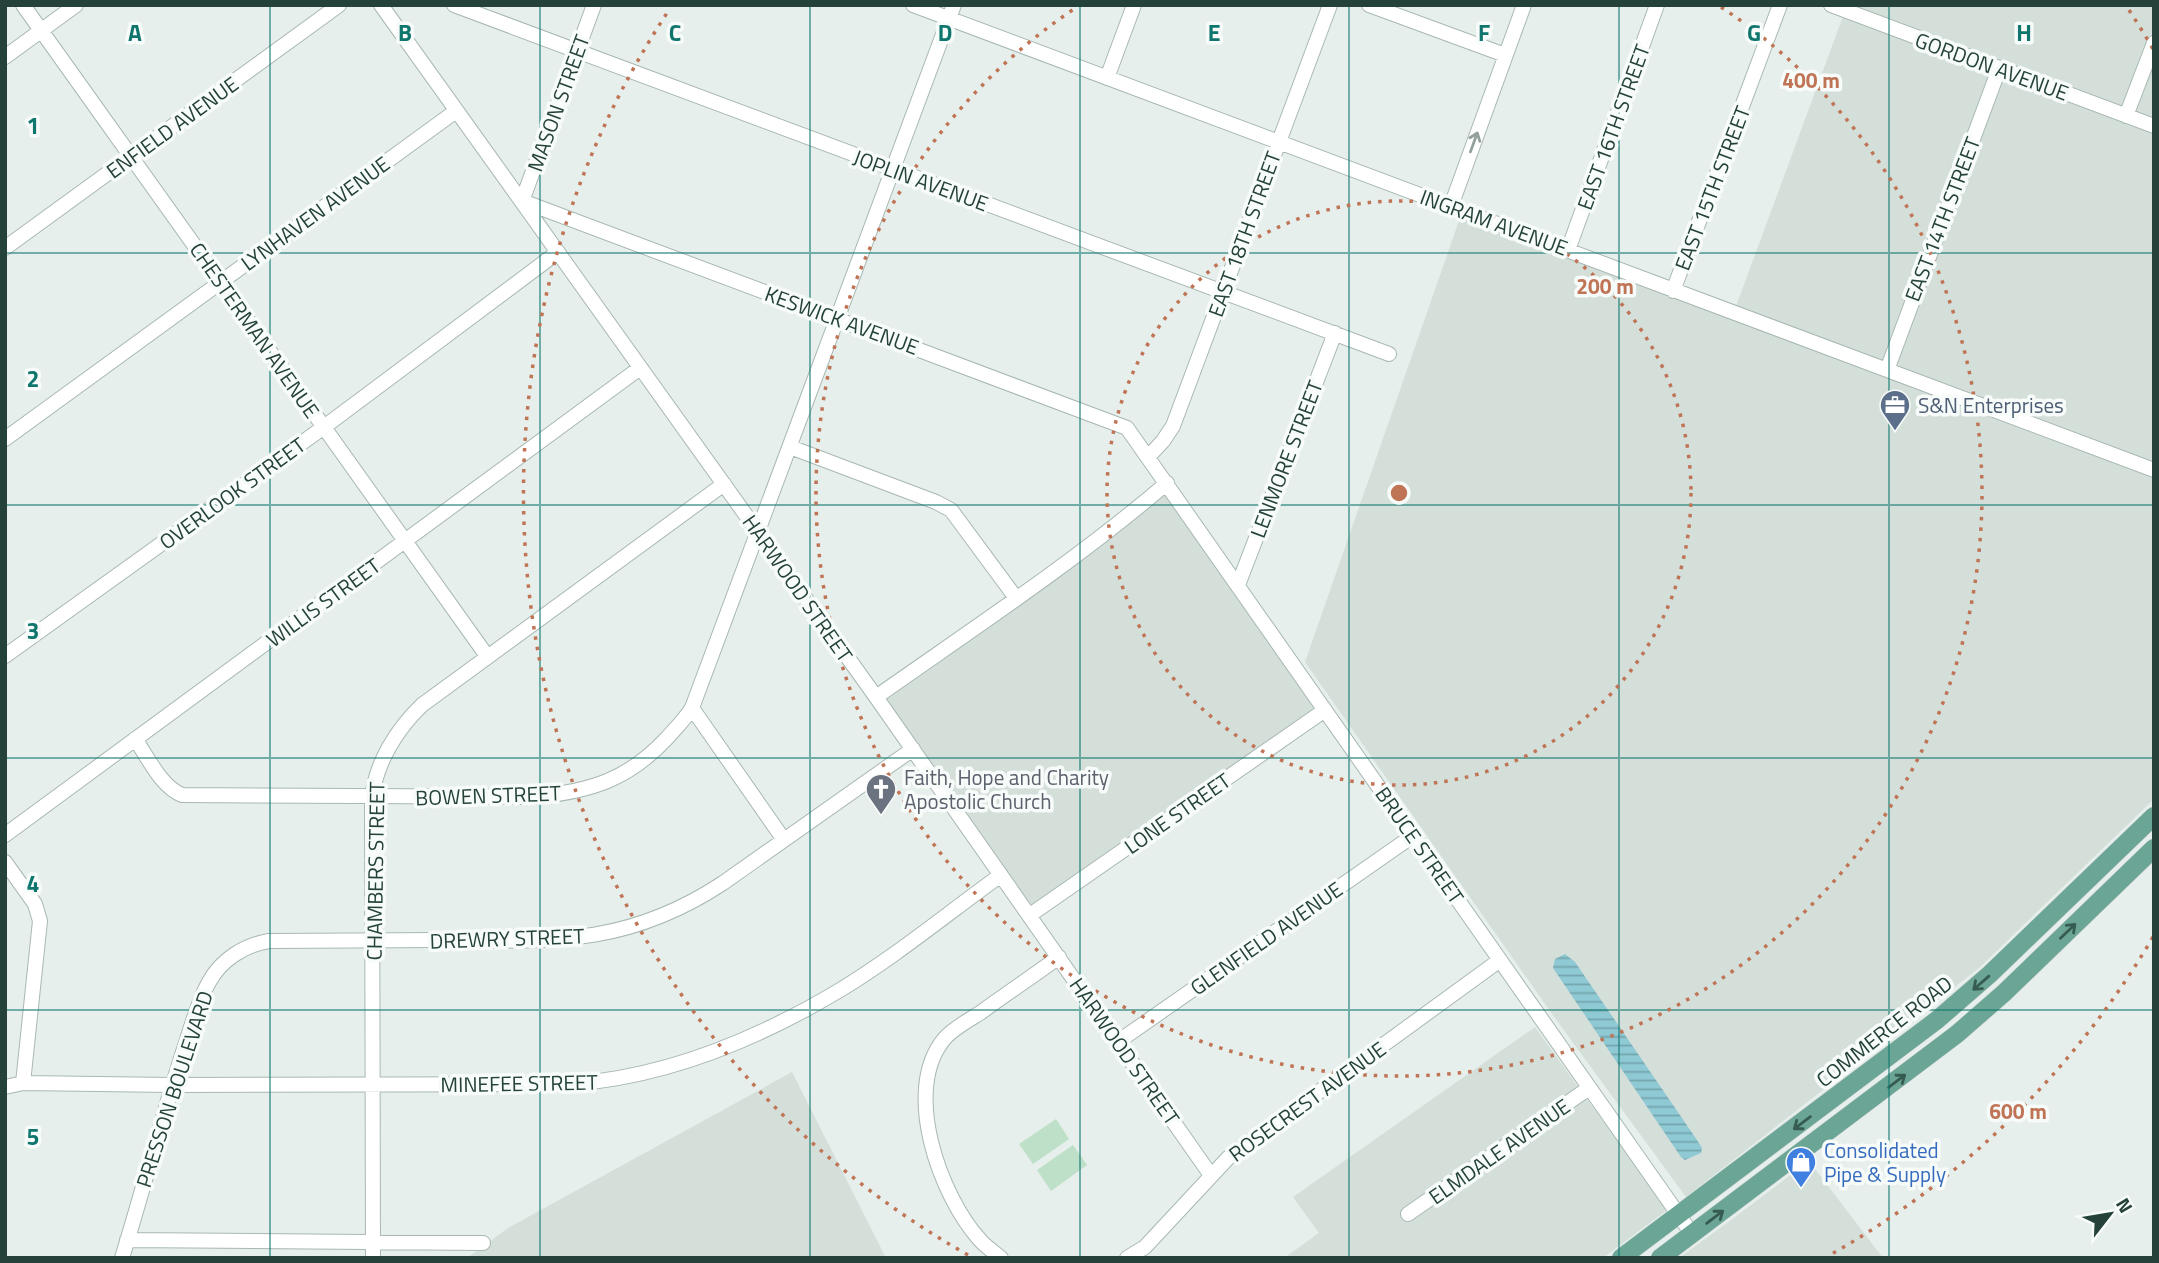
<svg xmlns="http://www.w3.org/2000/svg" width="2159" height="1263" font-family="'Titillium Web',sans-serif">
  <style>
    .built { fill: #d4dfda }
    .garden { fill: #bfe0c8 }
    .water { fill: url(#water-rules) }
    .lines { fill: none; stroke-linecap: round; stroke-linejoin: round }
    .minor-casing { stroke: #a8b8b2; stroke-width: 16 }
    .major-casing { stroke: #c2cac8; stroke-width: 19 }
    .minor { stroke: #fff; stroke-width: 14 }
    .major { stroke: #6aa596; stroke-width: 18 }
    .oneway { stroke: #92a09c }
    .oneway2 { stroke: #365b51 }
    .grid { fill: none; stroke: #0f766e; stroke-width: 2; stroke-opacity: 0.55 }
    .ring { fill: none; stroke: #c07456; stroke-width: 3.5; stroke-dasharray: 3.5 7 }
    .labels { text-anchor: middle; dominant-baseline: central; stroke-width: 7; stroke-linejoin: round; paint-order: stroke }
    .street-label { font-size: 21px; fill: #24423a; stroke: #f7fbf9 }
    .service-label { font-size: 21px; fill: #4e5e75; stroke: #f7fbf9; text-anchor: start }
    .worship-label { font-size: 21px; fill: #5b616d; stroke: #f7fbf9; text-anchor: start }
    .shop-label { font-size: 21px; fill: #366cbe; stroke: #f7fbf9; text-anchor: start }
    .grid-label { font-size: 23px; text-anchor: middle; font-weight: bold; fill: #0f766e; stroke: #f7fbf9; stroke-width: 7; stroke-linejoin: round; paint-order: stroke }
    .centre { fill: #c07456; stroke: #f7fbf9; stroke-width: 3.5 }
    .ring-label { font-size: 21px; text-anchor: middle; font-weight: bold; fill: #c07456; stroke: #f7fbf9; stroke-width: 7; stroke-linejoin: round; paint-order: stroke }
  </style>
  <defs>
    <pattern id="water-rules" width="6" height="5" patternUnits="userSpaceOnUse" patternTransform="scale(1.75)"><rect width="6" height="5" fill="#8ec9d4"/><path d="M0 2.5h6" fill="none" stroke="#74a5ad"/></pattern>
  </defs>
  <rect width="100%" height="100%" fill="#e6efeb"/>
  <path class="built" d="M1831,5H2154V799L1979,968L1686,1197L1552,1014L1305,662L1461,215L1732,317L1845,11Z
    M1169,485L1325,710L1030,915L876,697Z
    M1535,1027L1667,1210L1603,1258H1284L1319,1233L1293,1197Z
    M792,1072L886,1258H467L508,1228Z
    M1809,1161L1883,1258H1679L1735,1217Z"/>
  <path class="garden" d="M1056,1119L1069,1139L1033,1164L1019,1144Z
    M1073,1145L1087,1165L1051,1191L1037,1170Z"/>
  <path class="water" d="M1565,954L1575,962L1697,1140L1702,1148L1701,1153L1685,1160L1681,1157L1553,968L1555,959Z"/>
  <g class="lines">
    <g class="minor-casing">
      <path id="minor" d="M23,5L487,656
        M381,5L876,697L1210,1174
        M454,5L1389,354
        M594,5L522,201L1127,428L1692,1234
        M913,5L2154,470
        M1369,5L1505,55
        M1831,5L2154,126
        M5,57L76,5
        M1107,78L1134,5
        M2126,116L2154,43
        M1451,206L1524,5
        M5,248L339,5
        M1568,250L1657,5
        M1673,291L1780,5
        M1887,370L1999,69
        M5,439L456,111
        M790,447L936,502L951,510L1016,598
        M1149,456L1163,441L1173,426L1330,5
        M1238,585L1335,333
        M5,656L324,427L558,252
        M876,697C974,628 1076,561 1167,483
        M692,708L784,840
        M135,739C148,757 161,787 182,795L535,797C591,791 628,780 667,738C676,728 685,719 692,708L954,5
        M5,835L640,368
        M5,862L35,904L40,921L23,1083
        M1030,915L1325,710
        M1119,1041L1414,835
        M5,1087L23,1083L172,1085L571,1084C667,1077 758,1039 840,990C896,956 948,913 1001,875
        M1408,1214L1589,1088
        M127,1240L483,1243
        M122,1258C143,1190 161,1120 183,1052C191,1029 197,1003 209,982C221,960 244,945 269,941C326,941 383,940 440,940C550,941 626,947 723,883L913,749
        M373,1258L372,798C376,762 397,729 422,705L724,484
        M1001,1258C994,1252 986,1247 980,1240C940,1196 901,1089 945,1038C954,1028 969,1020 980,1013C1006,994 1033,976 1059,957
        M1127,1258L1145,1247L1228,1158L1500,960"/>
    </g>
    <g class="major-casing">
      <path id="major" d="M1621,1258L1937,1020L1990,974L2154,816
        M1660,1258L1957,1034L2004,993L2154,848"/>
    </g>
    <use href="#minor" class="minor"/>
    <use href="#major" class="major"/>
  </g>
  <defs><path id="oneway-shaft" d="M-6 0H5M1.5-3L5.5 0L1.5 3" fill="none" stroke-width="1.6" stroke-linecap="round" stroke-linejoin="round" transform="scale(1.75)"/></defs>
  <use class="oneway" href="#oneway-shaft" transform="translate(1474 142) rotate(-70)"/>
  <g class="oneway2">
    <use href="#oneway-shaft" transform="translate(2068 931) rotate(-44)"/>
    <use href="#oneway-shaft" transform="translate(1981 983) rotate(139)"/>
    <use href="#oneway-shaft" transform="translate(1897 1081) rotate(-37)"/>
    <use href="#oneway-shaft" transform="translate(1802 1123) rotate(143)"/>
    <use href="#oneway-shaft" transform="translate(1715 1217) rotate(-37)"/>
  </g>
  <path class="grid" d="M270,5V1258M540,5V1258M810,5V1258M1080,5V1258M1349,5V1258M1619,5V1258M1889,5V1258M5,253H2154M5,505H2154M5,758H2154M5,1010H2154"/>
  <g class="ring">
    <circle cx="1399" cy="493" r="292"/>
    <path d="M1721 7A583 583 0 1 1 1077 7"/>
    <path d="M2153 937A875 875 0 0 1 1830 1255M968 1255A875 875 0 0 1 669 10M2129 10A875 875 0 0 1 2153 49"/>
  </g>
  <defs>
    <g id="office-pin" transform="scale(1.575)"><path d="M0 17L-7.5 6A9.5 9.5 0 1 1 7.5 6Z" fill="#5c6f8a" stroke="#f7fbf9"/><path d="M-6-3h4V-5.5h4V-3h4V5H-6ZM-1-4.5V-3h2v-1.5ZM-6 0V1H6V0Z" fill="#fff"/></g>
    <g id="church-pin" transform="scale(1.575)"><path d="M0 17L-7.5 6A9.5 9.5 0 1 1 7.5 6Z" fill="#6b7280" stroke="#f7fbf9"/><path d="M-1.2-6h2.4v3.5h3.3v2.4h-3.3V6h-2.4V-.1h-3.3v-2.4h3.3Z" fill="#fff"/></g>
    <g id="shop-pin" transform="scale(1.575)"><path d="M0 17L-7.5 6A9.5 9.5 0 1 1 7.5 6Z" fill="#3f7fe0" stroke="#f7fbf9"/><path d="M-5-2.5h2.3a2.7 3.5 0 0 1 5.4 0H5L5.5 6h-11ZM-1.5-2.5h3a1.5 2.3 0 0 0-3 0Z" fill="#fff"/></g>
  </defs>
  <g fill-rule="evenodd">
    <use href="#office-pin" x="1895" y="405"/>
    <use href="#church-pin" x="881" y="789"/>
    <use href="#shop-pin" x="1801" y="1162"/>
  </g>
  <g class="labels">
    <g class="street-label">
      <text transform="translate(1992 66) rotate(20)">GORDON AVENUE</text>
      <text transform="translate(558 103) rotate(-70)">MASON STREET</text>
      <text transform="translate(172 127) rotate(-36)">ENFIELD AVENUE</text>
      <text transform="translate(1613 127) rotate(-70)">EAST 16TH STREET</text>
      <text transform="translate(921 180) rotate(20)">JOPLIN AVENUE</text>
      <text transform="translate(1712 188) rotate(-69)">EAST 15TH STREET</text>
      <text transform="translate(315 213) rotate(-36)">LYNHAVEN AVENUE</text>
      <text transform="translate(1942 219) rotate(-69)">EAST 14TH STREET</text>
      <text transform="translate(1494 222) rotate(20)">INGRAM AVENUE</text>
      <text transform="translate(1244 234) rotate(-70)">EAST 18TH STREET</text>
      <text transform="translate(842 320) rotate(20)">KESWICK AVENUE</text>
      <text transform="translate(255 330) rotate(55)">CHESTERMAN AVENUE</text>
      <text transform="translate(1286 459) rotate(-69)">LENMORE STREET</text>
      <text transform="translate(232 493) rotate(-36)">OVERLOOK STREET</text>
      <text transform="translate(798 588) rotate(55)">HARWOOD STREET</text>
      <text transform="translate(323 602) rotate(-36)">WILLIS STREET</text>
      <text transform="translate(488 795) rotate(-2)">BOWEN STREET</text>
      <text transform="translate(1177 813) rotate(-35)">LONE STREET</text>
      <text transform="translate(1420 845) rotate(55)">BRUCE STREET</text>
      <text transform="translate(375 871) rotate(-89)">CHAMBERS STREET</text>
      <text transform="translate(507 938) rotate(-2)">DREWRY STREET</text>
      <text transform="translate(1266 938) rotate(-35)">GLENFIELD AVENUE</text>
      <text transform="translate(1884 1031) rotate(-38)">COMMERCE ROAD</text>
      <text transform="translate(1125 1051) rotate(55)">HARWOOD STREET</text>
      <text transform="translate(519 1083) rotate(-1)">MINEFEE STREET</text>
      <text transform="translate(174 1089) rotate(-72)">PRESSON BOULEVARD</text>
      <text transform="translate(1307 1101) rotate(-36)">ROSECREST AVENUE</text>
      <text transform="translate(1499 1151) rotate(-35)">ELMDALE AVENUE</text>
    </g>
    <g class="service-label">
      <text x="1918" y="405">S&amp;N Enterprises</text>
    </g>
    <g class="worship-label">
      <text x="904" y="777">Faith, Hope and Charity<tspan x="904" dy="24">Apostolic Church</tspan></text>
    </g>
    <g class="shop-label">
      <text x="1824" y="1150">Consolidated<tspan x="1824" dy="24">Pipe &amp; Supply</tspan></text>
    </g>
  </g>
  <g class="grid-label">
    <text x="135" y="41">A</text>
    <text x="405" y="41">B</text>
    <text x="675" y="41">C</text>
    <text x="945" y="41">D</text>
    <text x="1214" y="41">E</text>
    <text x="1484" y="41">F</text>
    <text x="1754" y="41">G</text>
    <text x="2024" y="41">H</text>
    <text x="33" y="134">1</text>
    <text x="33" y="387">2</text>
    <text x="33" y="639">3</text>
    <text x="33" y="892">4</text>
    <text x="33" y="1145">5</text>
  </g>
  <circle cx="1399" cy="493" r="10" class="centre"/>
  <g class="ring-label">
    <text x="1811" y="88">400 m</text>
    <text x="1605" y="294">200 m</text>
    <text x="2018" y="1119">600 m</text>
  </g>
  <rect width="2159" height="1263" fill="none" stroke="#24423a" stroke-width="14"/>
  <g transform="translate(2110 1214) rotate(59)" stroke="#f7fbf9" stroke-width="5" paint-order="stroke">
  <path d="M0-5L12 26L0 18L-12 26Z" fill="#24423a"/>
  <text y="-10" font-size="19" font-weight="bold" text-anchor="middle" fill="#24423a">N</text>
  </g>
</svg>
